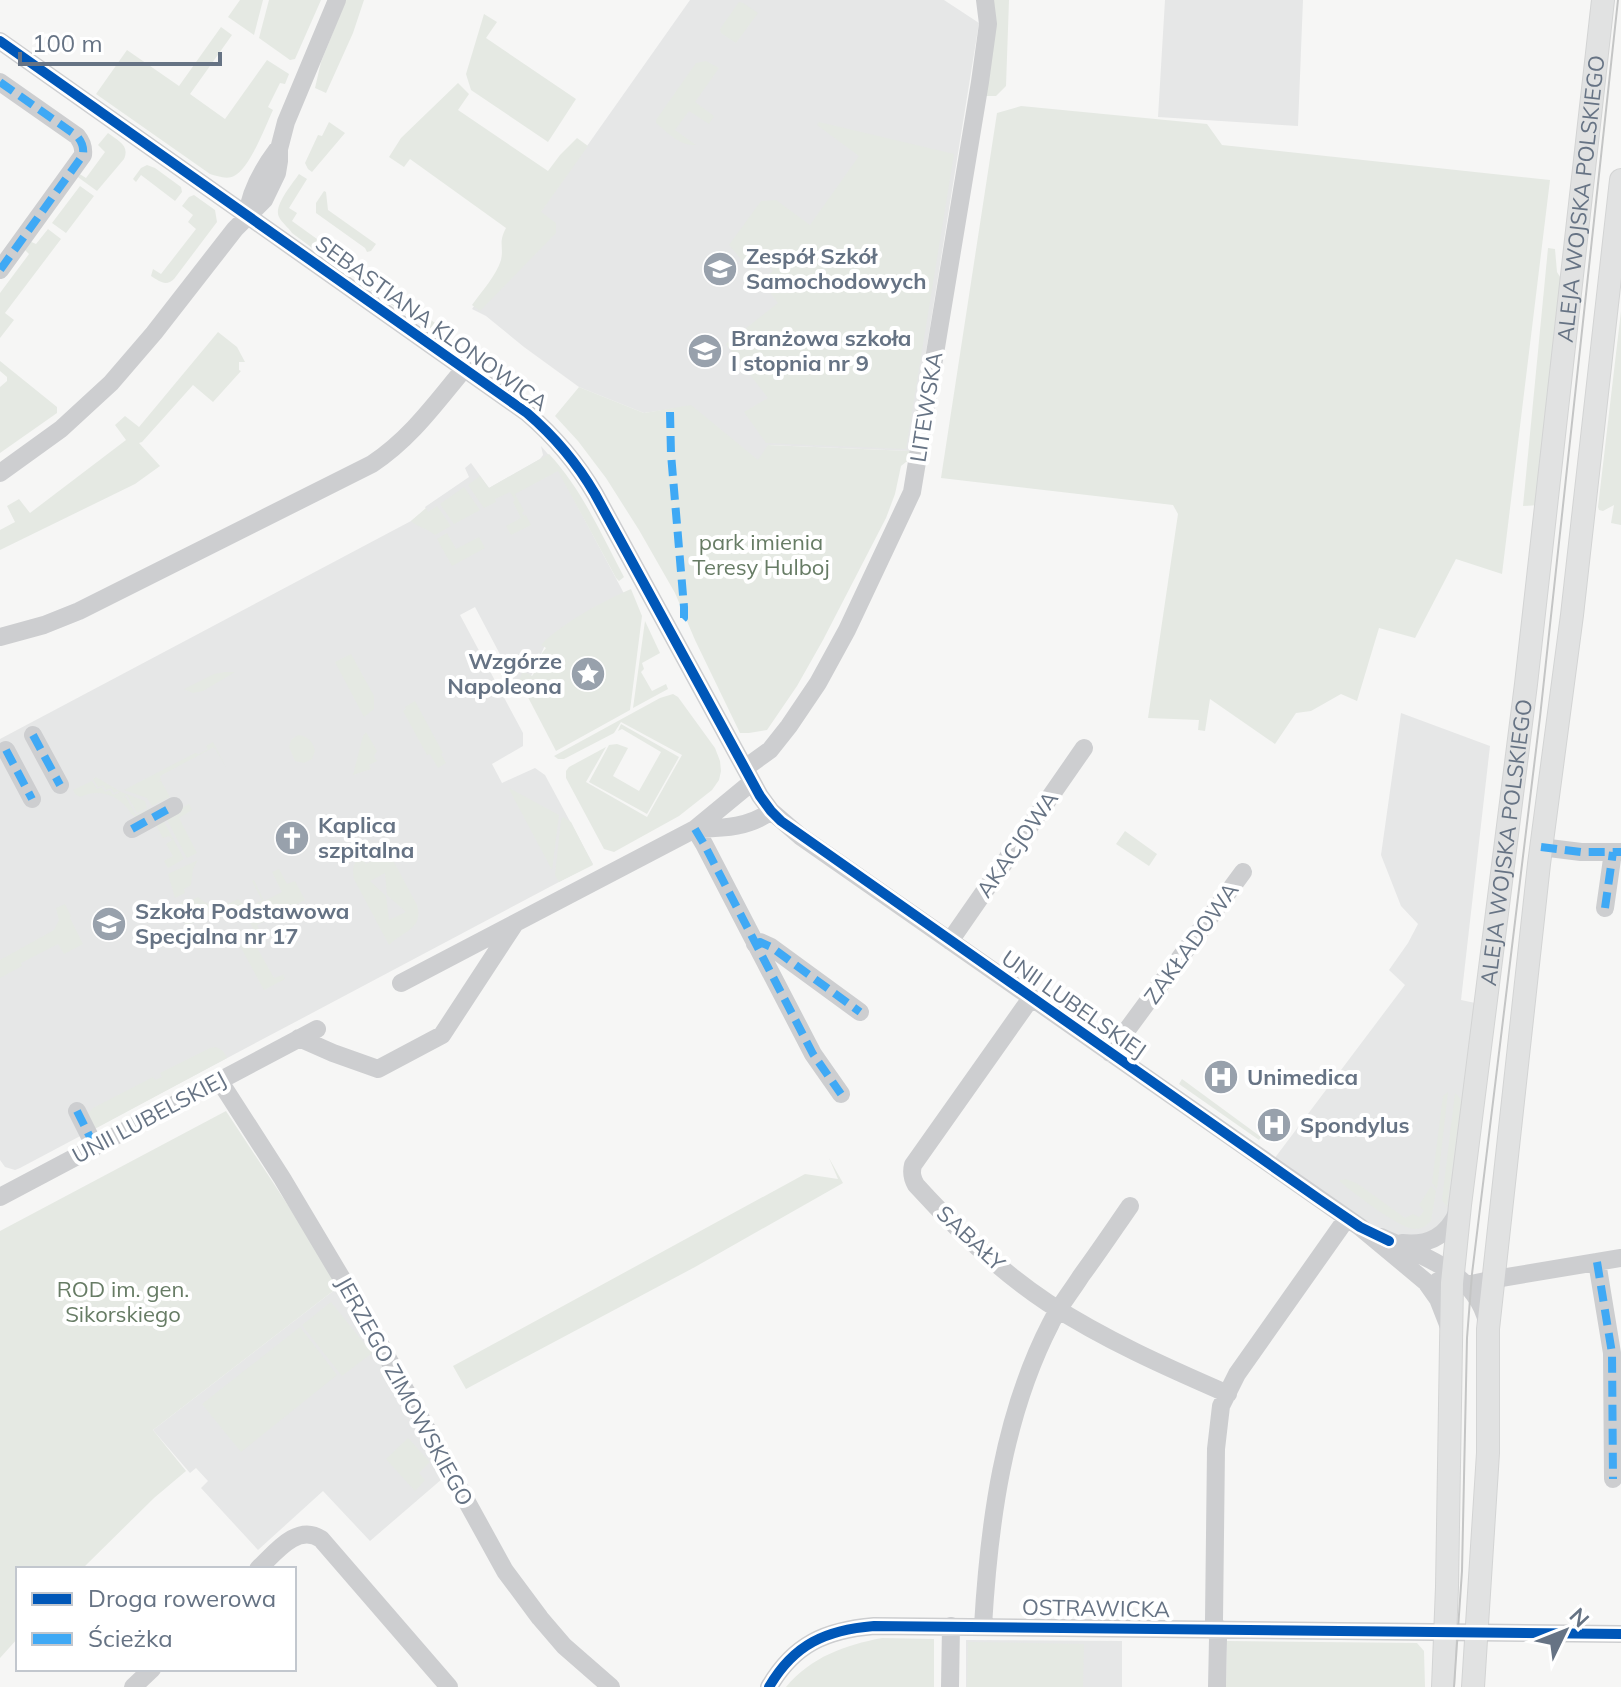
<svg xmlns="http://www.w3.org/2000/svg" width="1621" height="1687" font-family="Mulish,sans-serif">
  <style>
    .built { fill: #e6e7e7 }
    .green { fill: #e5e9e3; fill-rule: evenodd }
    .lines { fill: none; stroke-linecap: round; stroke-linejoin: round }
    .major-casing { stroke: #d3d4d4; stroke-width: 24 }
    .minor { stroke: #cdced0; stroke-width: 18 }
    .major { stroke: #e1e2e2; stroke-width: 22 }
    .tram { stroke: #c4c5c5; stroke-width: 2 }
    .quiet { stroke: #3fa9f5; stroke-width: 8; stroke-dasharray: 16 8; stroke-linecap: butt }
    .cycleway-casing { stroke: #fff; stroke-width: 15 }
    .cycleway { stroke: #0057b8; stroke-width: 10 }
    .labels { text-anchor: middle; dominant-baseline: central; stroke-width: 8; stroke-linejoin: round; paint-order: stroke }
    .street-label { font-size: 22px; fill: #667384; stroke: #fff }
    .poi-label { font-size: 22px; font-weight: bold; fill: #667384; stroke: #fff; text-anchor: start }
    .park-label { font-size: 22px; fill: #677c65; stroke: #fff }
  </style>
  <rect width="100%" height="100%" fill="#f6f6f5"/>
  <path class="built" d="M690,0H944L979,23L910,451L769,445L758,461L691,406L644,413L579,387L524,347L486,316L472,309Z
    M1165,0H1303L1298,126L1158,117Z
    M541,446L553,460L628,601L546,643L522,696L475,607L460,615L523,733V746L492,764L502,783L535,768L545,775L593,864L20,1168L15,1170L5,1167L0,1160V739L411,521L426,509L425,507L469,477L465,468L471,463L489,488L540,459L543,455Z
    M1401,713L1490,746L1461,1000L1480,1004L1455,1210L1444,1230L1412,1242L1367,1226L1271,1163L1405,985L1389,970L1408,943L1418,924L1401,906L1381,855Z
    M337,1288L378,1357L442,1479L370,1541L323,1491L258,1550L201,1488L208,1481L196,1468L190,1473L153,1430Z
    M966,1640L1122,1641V1687H966Z"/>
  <path class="green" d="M240,0H263L254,35L228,17Z
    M269,0H321L295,59L290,60L259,38Z
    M346,0H364L353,33L326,93L315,88L321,62Z
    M992,0H1009L1006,86L996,96H984Z
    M739,2L743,3L758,13L736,43L721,33L720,29Z
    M484,14L497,22L486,38L576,99L548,142L471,90L466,74Z
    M221,27L232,35L190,94L225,119L267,60L289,74L285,84L280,83L268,107L273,110C266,125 249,170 234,176C227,180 217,176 210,174L96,94L127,50L179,86Z
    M706,61L719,68L695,102L714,116L709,124L689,111L675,130L696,145C680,146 668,133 656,123V120L696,63Z
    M458,83L469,94L458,110L548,171L560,155L577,138L588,146L541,212L556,223V233L480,311L472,305C482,291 496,276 501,260C504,246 498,243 506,228L410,159L404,167L389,157L401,138Z
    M1021,106L1207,124L1222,145L1550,180L1502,574L1456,559L1415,638L1379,628L1357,701L1341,694L1311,711L1296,713L1275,744L1210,699L1205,731L1198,730L1199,720L1148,718L1178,514L1173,505L941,478L997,113Z
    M329,122L345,133L312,172L308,169L305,163L318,135L322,136Z
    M819,122L954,154L906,449L766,443L744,412L768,398L726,344L778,303L761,281L773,271L766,261L752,272L729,245L761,201L776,200L810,225L859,156L817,125Z
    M108,133C118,141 130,145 124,159L97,191L75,175L78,173L86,178L105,152L98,145Z
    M147,165L155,168L181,187L182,192L175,201L141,175L136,182L133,179L141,168Z
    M299,174L307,179L289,208L297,213L292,221L342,257L348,250C353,259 351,266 342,270L292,233C288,227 282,223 279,217C273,206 293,183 299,174Z
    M80,186L94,196L66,233L52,223Z
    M324,191L326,192L328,210L376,244L371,251L367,252L365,248L316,213V203Z
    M194,195L215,210L217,222L174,279C166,287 159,281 151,276L153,269L161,274L196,229L188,222L193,215L182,206L189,197Z
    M48,229L61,239L5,313L14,320L0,338V293L29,254L22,247L27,240L36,244Z
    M1548,248L1555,249L1557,272L1565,285L1540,505L1523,506Z
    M366,268H372L375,270L371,277L438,325L427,329L357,281L360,272Z
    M1621,311V525L1611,523L1614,505L1603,511L1599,510L1598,507Z
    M218,332L237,347L245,362H239V370L241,371L213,402L193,385L142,442L139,443L160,466L135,484L0,550V530L15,522L7,506L19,499L30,513L126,440L115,425L125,416L139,427Z
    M0,361L57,407V413L0,453V387L7,381V377L0,371Z
    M579,387L644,413L691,405L758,460L768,445L910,451V461L906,462L901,466L895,494L886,518L823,640L797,686L767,730L749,733H740L695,640L675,593L639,530L606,478L578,441L555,416Z
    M549,454C582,489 602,536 624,577L619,581L616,578L558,471L515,494L524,511L522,513L524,516L526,515L531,525L511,535L506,526L521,518L513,502L515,500L510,492L495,499L496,502L484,508L468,485L480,476L489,488Z
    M464,487L480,510L454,524L440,504Z
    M437,506L451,526L435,535C427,528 417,527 411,521L426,508L428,512Z
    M447,533L456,549L479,537L485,548L452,566L437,539Z
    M631,589L642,616L630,710L556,751L519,680L523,671L532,676L540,664L531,658L534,655L539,657L546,648L541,645C560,624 605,600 631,589Z
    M645,621L660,653L642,663L644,669L641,672L652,691L666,684L668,689L633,708Z
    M351,654L374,696V709L364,717L335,662Z
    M225,672H235L203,691L193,693L184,689L214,674Z
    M673,694L678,697L715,748L720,761L721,771L719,780L712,790L679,816L614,852L604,849L566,778V771L569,767L606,747L586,782L647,817L682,755L621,722L614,733L564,759H558L554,756L660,698Z
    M415,701L443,753L441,754L446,763L438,768L430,754L427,755L403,711L406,709L405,707Z
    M621,724L679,757L647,814L589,782L609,745L617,744L628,748L613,776L639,791L661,752L622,729L618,731Z
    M366,732L377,751L374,756L377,761L369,765L371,769L353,775L363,736Z
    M298,735C308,736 313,742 315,751L312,759L304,763L295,761L289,747L291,740Z
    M213,742L226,767L214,747L160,776L161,780L157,782L161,781L170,797L152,806L147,798L124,790L195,753L199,754L208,749L206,746Z
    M96,777L121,792L145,801L147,808L137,813L127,795L121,798L126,797L136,815L150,808L152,811L136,817C126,810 135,818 127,808C115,793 97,789 80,797L75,794L73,790L92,781L97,789L102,787L105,792L110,790L113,795L119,793L118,791L114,793L111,788L106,790L103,785L98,787L93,779Z
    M509,788L559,815L552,870L510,791Z
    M189,804L192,810L179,818L197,853L187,858L166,818L168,815Z
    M161,816L184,859L168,868L164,861L173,856L166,844L172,840L169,836L163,838L156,825Z
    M563,817L571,822L593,865L559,882L555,875L561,820Z
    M1125,831L1157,854L1149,866L1116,844Z
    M388,851L417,905C424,929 403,931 389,945L354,879C352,869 353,862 361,856L366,864ZM385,873L387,895L406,912L389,920L386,896L370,881Z
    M198,860L193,869L191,885L184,889L185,893L175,898L168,874Z
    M279,869L287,884L295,881L305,900L257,925L262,936L258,937L248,919L240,913L262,900L252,881L254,880L264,901L282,892L272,872Z
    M198,897C211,909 224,907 238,899L244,905L236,909L218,912L190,924H185L177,905L189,898L190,901Z
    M65,904L71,916L70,918L83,944L64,954L58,944L21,963L22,966L0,978V960L54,930L59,920L56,908Z
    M250,935L274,978L285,974L283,976L285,979L264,990L240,946L247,943Z
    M216,1047L223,1051L227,1058L91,1131L87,1115L93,1108L153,1077L155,1080L162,1077L160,1073L210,1048Z
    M1182,1079L1261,1137L1259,1140L1179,1084Z
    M1448,1092L1437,1189L1432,1183L1442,1103L1443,1096Z
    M1455,1093L1460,1098L1461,1103L1447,1207L1442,1200Z
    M226,1111L316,1248L337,1288L153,1430L186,1471L154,1498L82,1569H18V1638L0,1658V1231Z
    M829,1158L843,1183L695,1267L466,1389L453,1366L805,1174L838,1179Z
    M1346,1179L1358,1184L1405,1218L1413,1214L1419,1217L1424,1211L1419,1205L1431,1186L1436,1191L1431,1221C1426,1226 1422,1229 1415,1229C1398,1228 1354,1193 1340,1182V1180Z
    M331,1302L372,1353L342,1376L302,1325Z
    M300,1327L337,1375L241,1452L202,1404Z
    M408,1438L430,1462L419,1473L425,1480L415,1491L386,1459Z
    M882,1638L934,1639V1687H786C811,1657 845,1645 882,1638Z
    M1227,1641L1417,1643L1424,1651L1425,1687H1226Z
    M968,1642L1084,1644L1083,1687H967Z"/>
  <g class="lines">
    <g class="major-casing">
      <g id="major">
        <path id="s1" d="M1443,1687L1447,1587L1452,1283L1460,1205L1526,684L1603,0"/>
        <path d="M1473,1687L1488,1453V1329L1539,864L1572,615L1621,180"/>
      </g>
    </g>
    <path class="minor" d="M0,41L527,413C555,437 577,463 595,494L760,796L771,811L800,836L1360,1227L1426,1282L1438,1299L1449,1327
      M0,82L77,136C82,142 84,147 83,155L0,270
      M247,216C250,191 262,170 277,150
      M0,473L61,429L111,383L154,333L235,229L264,200L277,173L279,161V149L286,122L337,0
      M0,637L44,625L79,611L372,464C410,439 435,404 464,369
      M33,735L60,785
      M6,750L32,799
      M745,768L770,750L789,726L818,683L847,630L912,492L980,82L988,24L985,0
      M132,829L174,806
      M695,829L704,844L813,1054L841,1094
      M695,829C721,828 749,828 771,811
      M1541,847L1581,852H1621
      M1605,908L1613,852
      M950,941L1084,748
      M755,944L760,942L771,947L860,1012
      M401,983L695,829L752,782
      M1031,998L913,1165C911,1173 912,1178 916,1185C956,1229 998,1270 1048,1303C1105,1340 1166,1367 1228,1394
      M299,1038L333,1053L378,1069L442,1035L514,925
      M1110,1053L1243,872
      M219,1080L282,1178L369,1324L505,1571L540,1618L564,1646L611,1687
      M77,1111L95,1147
      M0,1197L317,1029
      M1381,1237C1422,1256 1475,1272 1487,1322
      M1402,1243C1429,1246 1447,1236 1458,1211
      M1597,1262L1612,1353L1613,1479
      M1438,1281L1471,1284L1495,1279L1621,1258
      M258,1569C275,1553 297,1523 321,1539L449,1687
      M983,1626C989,1523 1003,1416 1051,1323C1059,1306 1071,1292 1081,1276C1098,1253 1114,1229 1130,1206
      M133,1687L152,1669
      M769,1687C794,1644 826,1630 874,1626L1621,1634
      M950,1687L951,1626
      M1217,1687L1218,1639L1214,1620L1216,1449L1221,1406L1237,1374L1347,1218"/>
    <use href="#major" class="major"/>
    <path class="tram" d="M1454,1687L1462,1571L1467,1338L1472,1274L1540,717L1618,0"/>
    <path class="quiet" d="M0,82L77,136C82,142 84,147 83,155L0,270
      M670,412L671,454L684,607V618L681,621
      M33,735L60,785
      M6,750L32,799
      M132,829L174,806
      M695,829L704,844L813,1054L841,1094
      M1541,847L1581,852H1621
      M1605,908L1613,852
      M755,944L760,942L771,947L860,1012
      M77,1111L95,1147
      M1597,1262L1612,1353L1613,1479"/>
    <g class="cycleway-casing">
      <path id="cycleway" d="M0,41L527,413C555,437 577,463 595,494L760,796L771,811L781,821L1319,1199L1360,1227L1389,1241
        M769,1687C794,1644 826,1630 874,1626L1621,1634"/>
    </g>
    <use href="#cycleway" class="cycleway"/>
  </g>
  <defs>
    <g id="school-disc" transform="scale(1.8)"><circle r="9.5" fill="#98a1ac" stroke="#fff"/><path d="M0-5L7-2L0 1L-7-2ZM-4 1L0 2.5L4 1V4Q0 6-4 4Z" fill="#fff"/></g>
    <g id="sight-disc" transform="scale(1.8)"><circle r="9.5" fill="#98a1ac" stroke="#fff"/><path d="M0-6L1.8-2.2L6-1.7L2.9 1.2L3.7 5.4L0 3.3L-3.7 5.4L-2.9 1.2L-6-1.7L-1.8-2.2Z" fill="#fff"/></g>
    <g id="church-disc" transform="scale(1.8)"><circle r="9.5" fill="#98a1ac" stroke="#fff"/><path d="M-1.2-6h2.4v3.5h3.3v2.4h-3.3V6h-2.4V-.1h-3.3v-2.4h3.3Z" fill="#fff"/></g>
    <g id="hospital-disc" transform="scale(1.8)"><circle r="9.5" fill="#98a1ac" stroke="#fff"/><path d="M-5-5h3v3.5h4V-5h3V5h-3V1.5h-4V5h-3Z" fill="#fff"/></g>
  </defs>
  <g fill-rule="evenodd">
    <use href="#school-disc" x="720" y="269"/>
    <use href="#school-disc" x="705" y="351"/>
    <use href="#sight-disc" x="588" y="674"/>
    <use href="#church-disc" x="292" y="838"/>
    <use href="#school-disc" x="109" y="924"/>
    <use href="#hospital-disc" x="1221" y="1077"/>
    <use href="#hospital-disc" x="1274" y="1125"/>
  </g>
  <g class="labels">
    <g class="street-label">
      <text stroke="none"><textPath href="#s1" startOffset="1496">ALEJA WOJSKA POLSKIEGO</textPath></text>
      <text transform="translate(432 323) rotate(36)">SEBASTIANA KLONOWICA</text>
      <text transform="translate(926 407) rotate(-81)">LITEWSKA</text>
      <text stroke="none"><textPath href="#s1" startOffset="848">ALEJA WOJSKA POLSKIEGO</textPath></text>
      <text transform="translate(1017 844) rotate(-55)">AKACJOWA</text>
      <text transform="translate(1191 943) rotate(-54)">ZAKŁADOWA</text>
      <text transform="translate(1074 1004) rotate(35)">UNII LUBELSKIEJ</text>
      <text transform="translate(149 1117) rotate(-28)">UNII LUBELSKIEJ</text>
      <text transform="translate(971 1238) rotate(43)">SABAŁY</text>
      <text transform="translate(405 1391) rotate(61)">JERZEGO ZIMOWSKIEGO</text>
      <text transform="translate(1096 1608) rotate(1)">OSTRAWICKA</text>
    </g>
    <g class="poi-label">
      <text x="746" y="256">Zespół Szkół<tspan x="746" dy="25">Samochodowych</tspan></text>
      <text x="731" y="338">Branżowa szkoła<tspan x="731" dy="25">I stopnia nr 9</tspan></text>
      <text x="562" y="661" text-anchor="end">Wzgórze<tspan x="562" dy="25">Napoleona</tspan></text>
      <text x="318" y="825">Kaplica<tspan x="318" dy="25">szpitalna</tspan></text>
      <text x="135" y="911">Szkoła Podstawowa<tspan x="135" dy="25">Specjalna nr 17</tspan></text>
      <text x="1247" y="1077">Unimedica</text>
      <text x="1300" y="1125">Spondylus</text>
    </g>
    <g class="park-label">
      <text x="761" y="542">park imienia<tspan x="761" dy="25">Teresy Hulboj</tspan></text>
      <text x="123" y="1289">ROD im. gen.<tspan x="123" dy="25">Sikorskiego</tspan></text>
    </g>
  </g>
  <rect x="16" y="1567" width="280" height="104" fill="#ffffff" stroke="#c2c7ce" stroke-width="2"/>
  <rect x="32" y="1593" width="40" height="12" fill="#0057b8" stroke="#c2c7ce" stroke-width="2"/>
  <text x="88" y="1607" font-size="24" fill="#667384">Droga rowerowa</text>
  <rect x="32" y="1633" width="40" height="12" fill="#3fa9f5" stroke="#c2c7ce" stroke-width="2"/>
  <text x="88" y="1647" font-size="24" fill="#667384">Ścieżka</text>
  <g transform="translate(1565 1631) rotate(47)" stroke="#ffffff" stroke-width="6" paint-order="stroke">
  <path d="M0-6L14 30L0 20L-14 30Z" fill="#667384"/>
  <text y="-12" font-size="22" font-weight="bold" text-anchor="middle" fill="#667384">N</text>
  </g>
  <path d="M20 52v12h200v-12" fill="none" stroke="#667384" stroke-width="4"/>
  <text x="32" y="52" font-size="24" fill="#667384" stroke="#ffffff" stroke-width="6" paint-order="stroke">100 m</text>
</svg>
